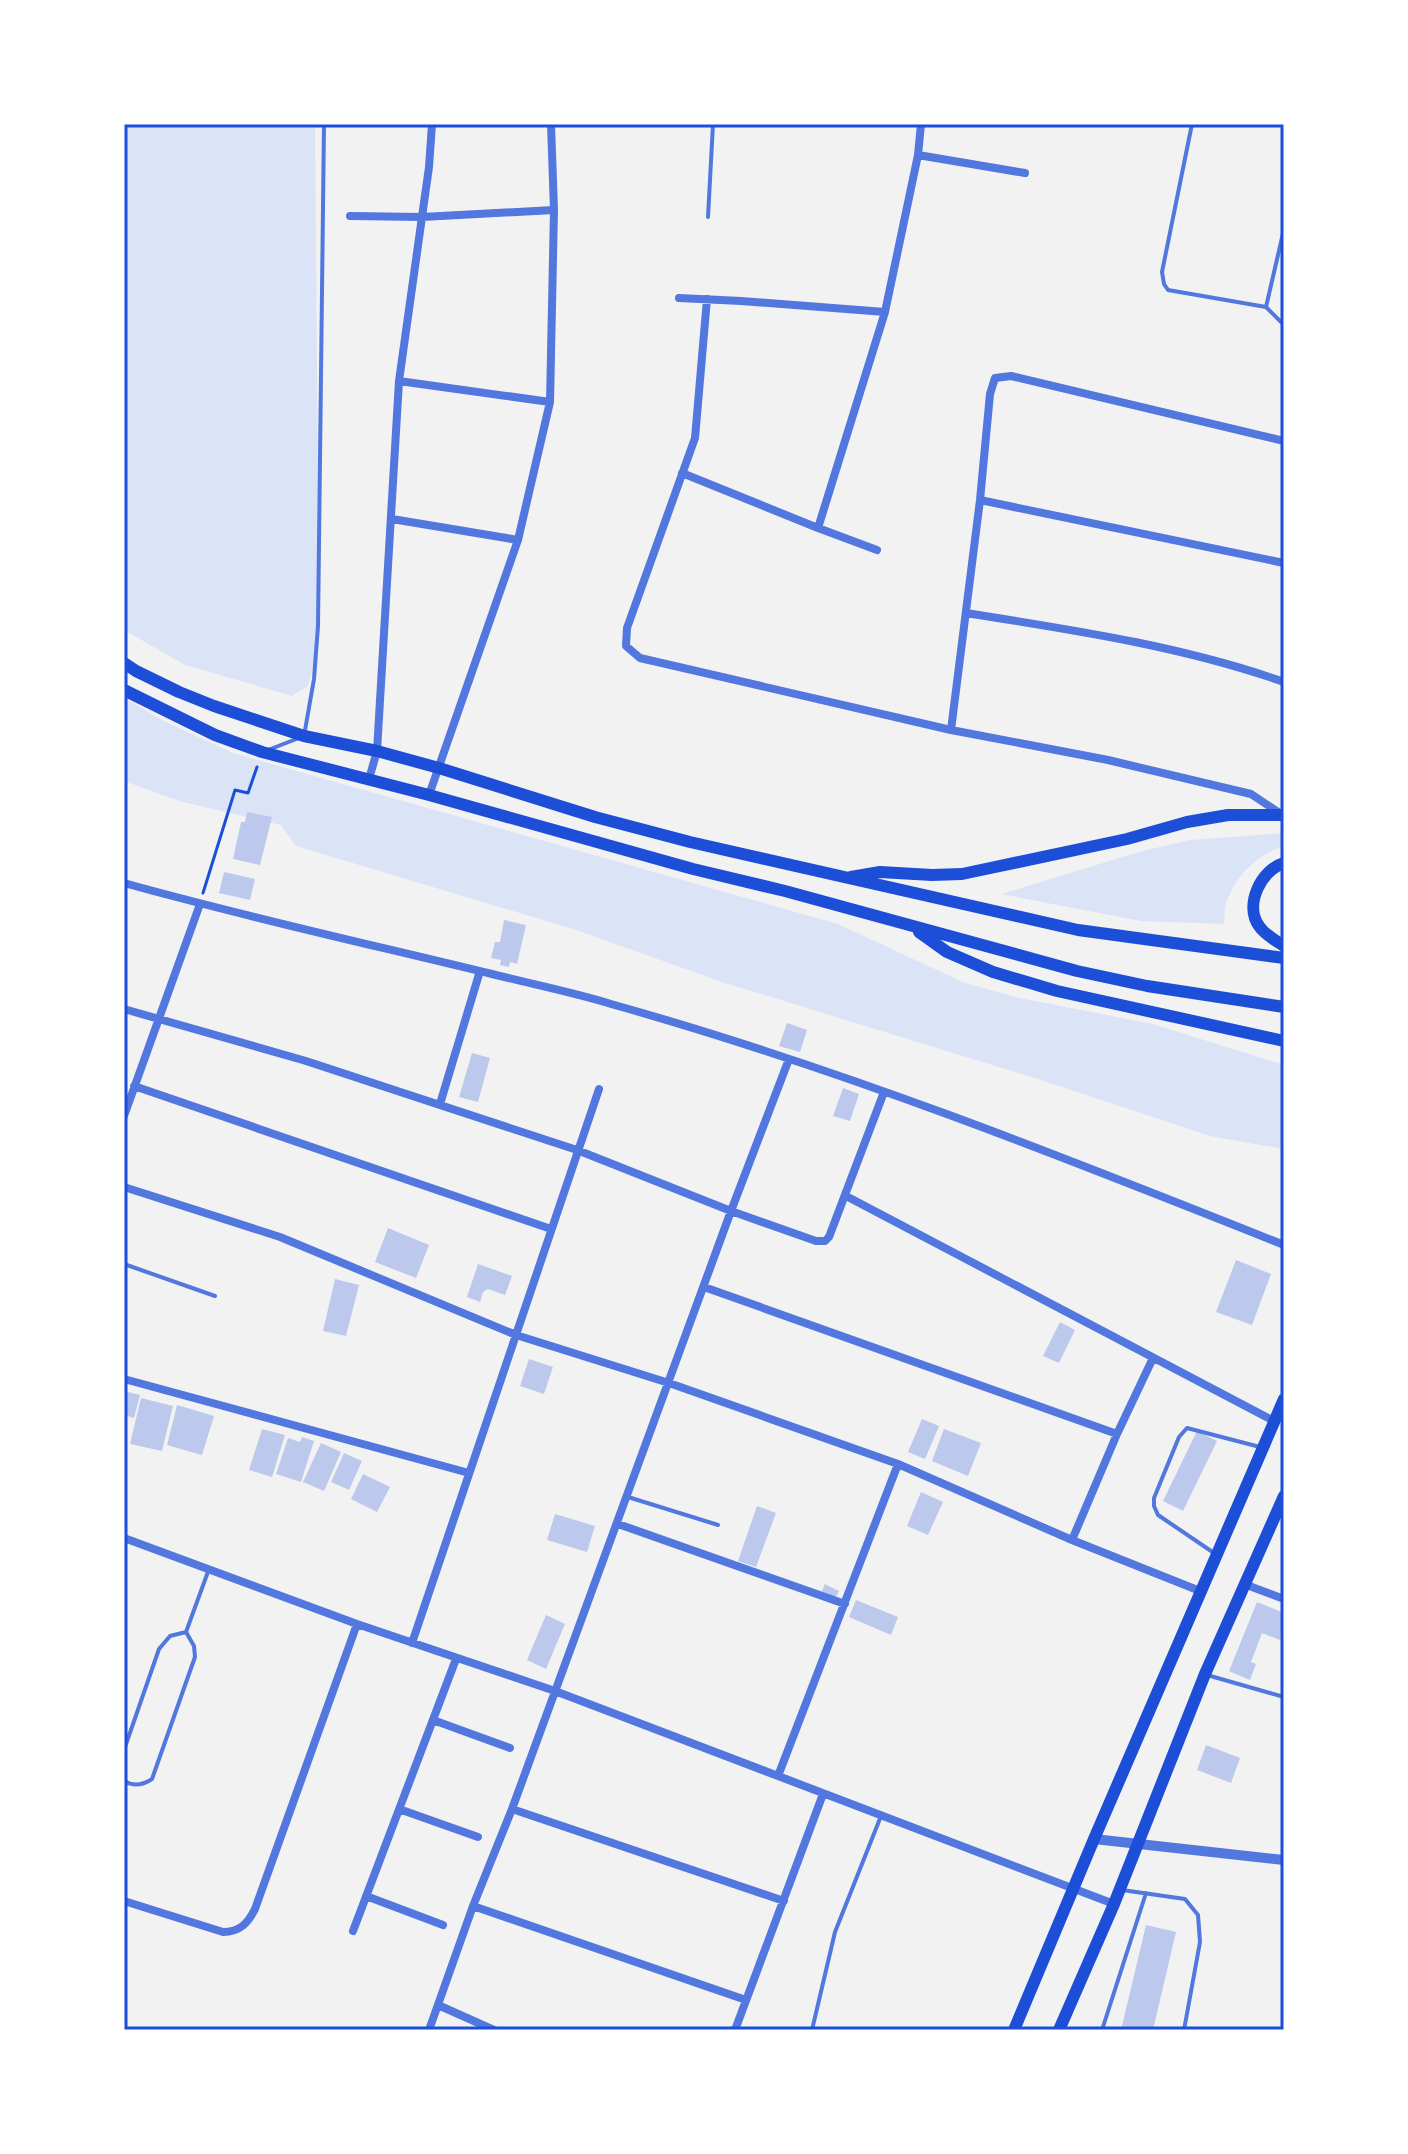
<svg xmlns="http://www.w3.org/2000/svg" width="1408" height="2154" font-family="'Titillium Web',sans-serif">
  <style>
    .green { fill: #dbe4f7 }
    .building { fill: #bdc9ec }
    .lines { fill: none; stroke-linecap: round; stroke-linejoin: round }
    .path { stroke: #1d4ed8; stroke-width: 3 }
    .service { stroke: #5277de; stroke-width: 4 }
    .minor { stroke: #5277de; stroke-width: 8 }
    .tertiary { stroke: #5277de; stroke-width: 10 }
    .primary { stroke: #1d4ed8; stroke-width: 12 }
    .neatline { fill: none; stroke: #1d4ed8; stroke-width: 3 }
  </style>
  <rect width="100%" height="100%" fill="#f2f2f2"/>
  <path class="green" d="M124,124H315L319,608L316,656L308,686L292,696L185,665L124,630Z
    M124,698L162,720L233,753L838,924L965,983L1020,998L1153,1024L1284,1065V1149L1210,1136L1041,1080L725,983L576,930L296,846L281,825L179,801L124,781Z
    M1284,833V846C1259,853 1238,874 1228,898C1224,905 1225,915 1224,924L1141,921L1001,894L1142,851L1191,840Z"/>
  <path class="building" d="M247,812L272,817L260,865L233,859L241,822H245Z
    M224,872L255,879L250,900L219,893Z
    M504,920L526,925L517,964L510,962L509,967L500,965L501,960L491,958L495,942H500Z
    M787,1023L807,1030L800,1052L779,1046Z
    M472,1053L490,1058L478,1102L459,1097Z
    M843,1088L859,1094L850,1121L833,1116Z
    M388,1228L429,1245L416,1278L375,1262Z
    M1236,1260L1271,1274L1252,1325L1216,1312Z
    M478,1264L512,1276L505,1295L488,1289L483,1292L480,1302L467,1297Z
    M335,1279L359,1285L346,1336L323,1331Z
    M1060,1322L1075,1330L1059,1363L1043,1356Z
    M529,1359L553,1367L544,1394L520,1386Z
    M124,1391L140,1395L134,1418L124,1415Z
    M141,1398L173,1406L162,1451L130,1444Z
    M177,1405L214,1416L202,1455L167,1445Z
    M922,1419L939,1426L925,1459L908,1452Z
    M262,1429L285,1435L272,1477L249,1470Z
    M944,1429L981,1443L968,1476L932,1461Z
    M1197,1431L1217,1441L1183,1511L1163,1501Z
    M302,1437L314,1441L301,1482L276,1474L288,1438L300,1442Z
    M321,1443L341,1452L324,1491L303,1482Z
    M344,1453L362,1461L349,1490L331,1482Z
    M363,1474L390,1487L377,1512L351,1499Z
    M921,1492L943,1502L928,1535L907,1526Z
    M757,1506L776,1513L756,1567L738,1561Z
    M555,1514L595,1526L587,1552L547,1540Z
    M825,1584L839,1591L835,1599L821,1593Z
    M856,1600L898,1617L891,1635L849,1617Z
    M1257,1602L1284,1613V1630L1280,1640L1262,1633L1251,1662L1256,1664L1250,1680L1229,1671Z
    M546,1615L565,1624L546,1669L527,1660Z
    M1206,1745L1240,1758L1231,1783L1197,1770Z
    M1146,1925L1176,1932L1153,2030H1121Z"/>
  <g class="lines">
    <path class="path" d="M203,893L235,790L248,793L257,767"/>
    <path class="service" d="M1192,124L1162,272L1164,284L1168,290L1266,307L1284,325
      M708,217L713,124
      M1266,307L1284,229
      M268,750L304,736L314,679L318,626L324,124
      M124,1264L215,1296
      M628,1497L718,1525
      M1214,1553L1158,1515L1154,1506V1498L1179,1437L1187,1428L1260,1447
      M1207,1675L1284,1697
      M124,1750L159,1649L170,1636L186,1632
      M124,1781C134,1787 143,1785 152,1779L195,1657L194,1646L186,1632L209,1569
      M1122,1890L1185,1899L1198,1915L1200,1942L1184,2030
      M812,2030L835,1932L881,1816
      M1102,2030L1146,1893"/>
    <path class="minor" d="M918,155L1025,173
      M350,216L422,217L554,210
      M679,298L741,301L885,312
      M707,299L695,438L627,628L626,646L640,658L951,730L1108,760L1251,794L1281,814
      M399,381L550,402
      M682,473L818,528L877,550
      M980,500L1284,563
      M392,519L518,540
      M818,528L885,312L918,155L921,124
      M966,613C1073,630 1182,646 1284,682
      M951,730L980,500L990,394L995,378L1011,376L1284,441
      M369,779L377,751L399,381L429,167L432,124
      M429,795L518,540L550,402L554,210L551,124
      M124,883C246,917 369,944 492,974C531,984 572,992 611,1004C840,1068 1063,1157 1284,1245
      M124,1009L306,1061L577,1150L731,1211L816,1241H825L829,1237L884,1092
      M134,1086L551,1229
      M440,1104L480,971
      M124,1116L200,904
      M124,1187L280,1237L516,1335L669,1383L898,1464L1072,1540L1200,1591
      M846,1196L1274,1421
      M704,1287L1117,1434
      M124,1379L469,1473
      M618,1524L845,1604
      M124,1538L357,1624L555,1691L1114,1904
      M1072,1540L1117,1434L1153,1358
      M1244,1584L1284,1599
      M412,1643L599,1089
      M433,1720L510,1748
      M778,1776L898,1464
      M399,1809L478,1837
      M512,1809L784,1901
      M366,1896L443,1925
      M124,1901L223,1932C240,1932 248,1923 255,1909L357,1624
      M473,1906L746,2000
      M353,1931L456,1659
      M438,2005L494,2030
      M429,2030L473,1906L512,1809L731,1211L789,1059
      M735,2030L823,1794"/>
    <path class="tertiary" d="M1094,1839L1284,1860"/>
    <path class="primary" d="M124,663L136,671L179,692L214,706L304,736L377,751L439,768L595,817L690,842L1078,930L1284,958
      M124,690L215,735L262,752L429,795L693,869L785,891L1077,971L1147,986L1284,1007
      M1284,863C1261,870 1244,905 1259,926C1265,935 1275,940 1284,946
      M851,877L880,872L932,875L962,874L1127,839L1187,822L1228,815H1284
      M919,932L947,952L993,972L1057,991L1284,1041
      M1014,2030L1094,1839L1284,1399
      M1059,2030L1114,1904L1205,1674L1284,1496"/>
  </g>
  <rect width="1408" height="2154" fill="none" stroke="#ffffff" stroke-width="252"/>
  <rect x="126" y="126" width="1156" height="1902" class="neatline"/>
</svg>
